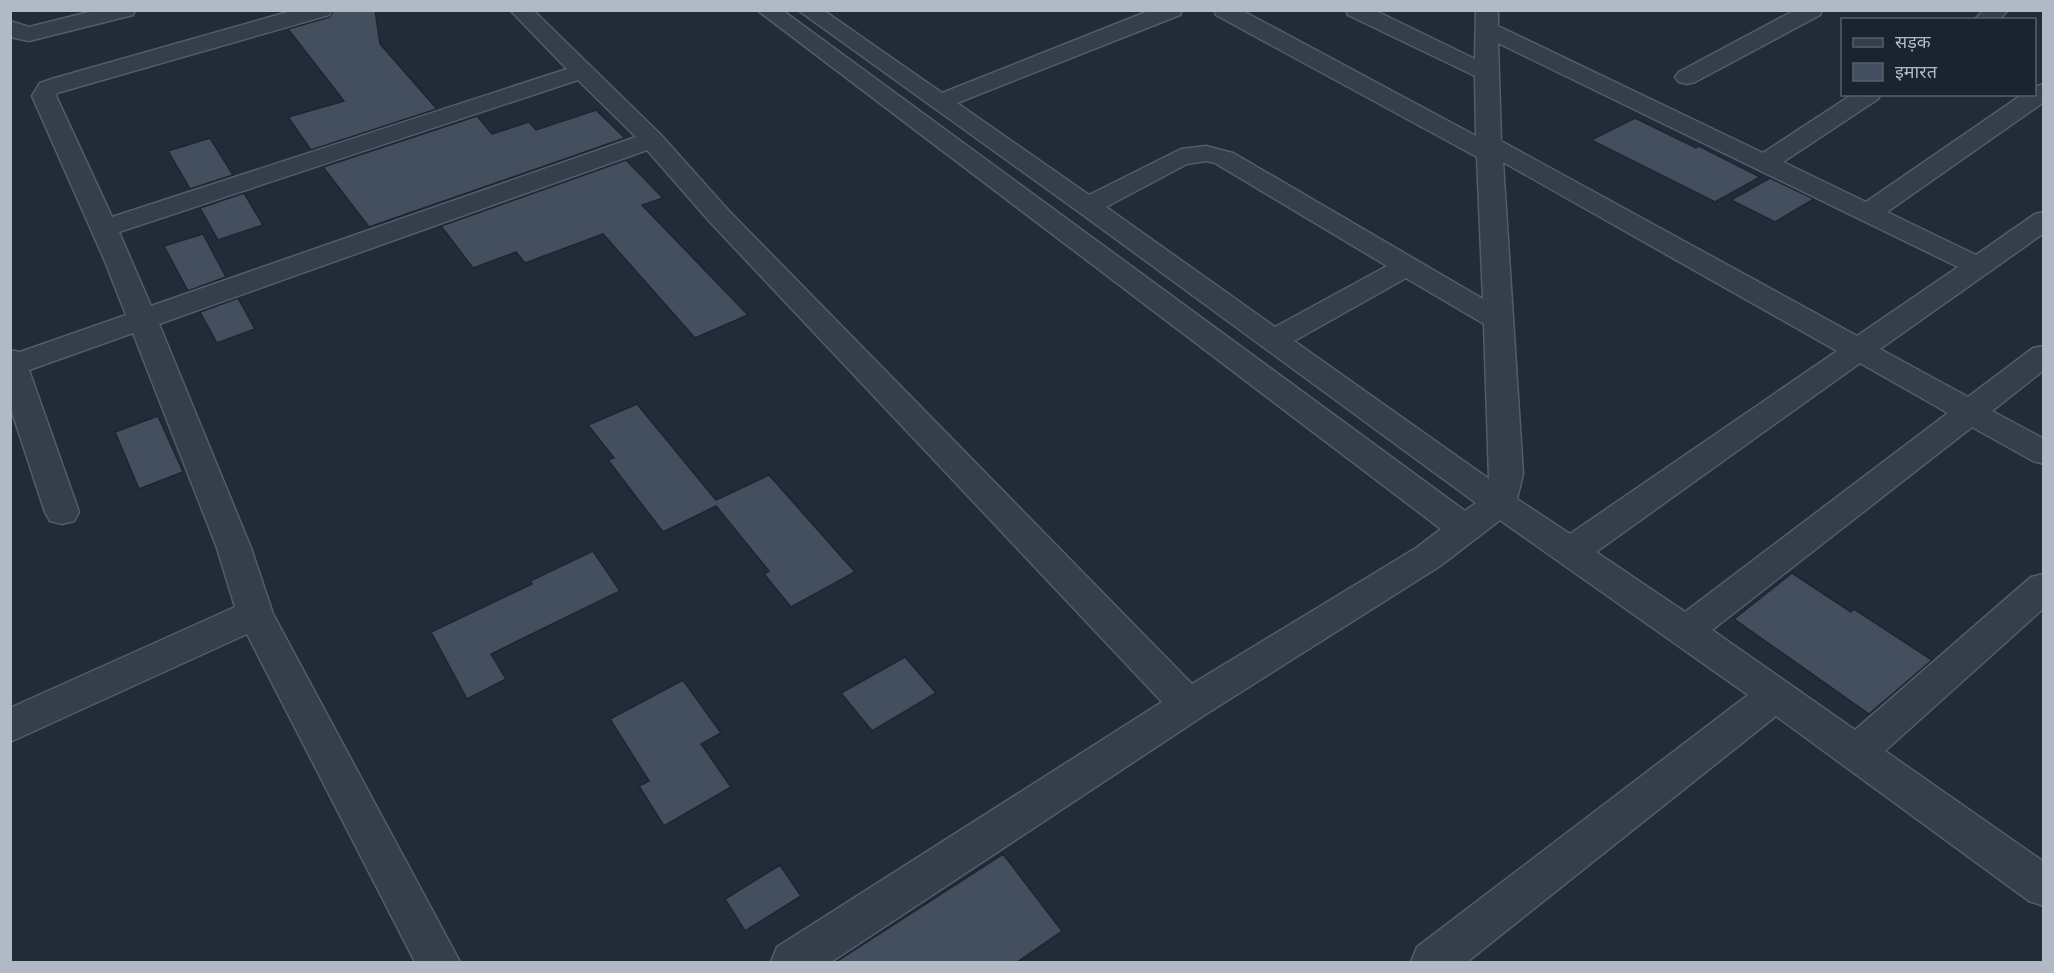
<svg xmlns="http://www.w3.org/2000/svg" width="2054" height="973" font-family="'Space Grotesk','Noto Sans Devanagari',sans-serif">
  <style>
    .building { fill: #434f5e; stroke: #1d2530; stroke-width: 1.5 }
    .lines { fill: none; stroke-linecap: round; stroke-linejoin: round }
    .minor-casing { stroke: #535c67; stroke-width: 3 }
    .minor { fill: #353e4a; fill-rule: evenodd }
  </style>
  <rect width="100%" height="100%" fill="#222c39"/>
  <path class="building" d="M333,10H375L380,44L437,109L311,150L288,117L344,101L288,29L330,17Z
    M596,110L625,138L369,227L323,167L477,116L492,134L529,122L536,130Z
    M1635,118L1696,148L1699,146L1760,177L1715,202L1591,140Z
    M210,138L233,175L190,189L168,151Z
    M626,160L663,198L642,205L748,315L695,338L603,234L525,263L516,252L473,268L441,226Z
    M1770,178L1814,199L1775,222L1731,200Z
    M244,193L263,225L218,240L200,208Z
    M203,234L226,277L188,291L164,246Z
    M238,298L255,329L217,343L200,312Z
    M637,404L716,500L769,475L855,572L791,607L764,574L769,571L716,506L663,532L608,460L614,458L588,425Z
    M158,416L183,472L139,489L115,432Z
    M593,551L620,591L491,654L506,679L467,699L431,632L532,584L530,581Z
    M1792,573L1851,612L1854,609L1932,660L1869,714L1734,619Z
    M905,657L936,693L872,731L841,693Z
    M683,680L721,733L701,744L731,787L664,826L639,786L649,781L610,719Z
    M1003,854L1062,931L1016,963H834Z
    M780,865L801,896L745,931L725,899Z"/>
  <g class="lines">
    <g class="minor-casing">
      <path id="minor" d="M97,10H135L133,15L29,41L10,37V21L29,27Z
        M295,10H331L329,15L57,93L56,96L112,217L567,69L510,10H533L661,135L728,210L1192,684L1416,548L1441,529L757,10H782L1465,511L1476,503L1079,212L798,10H823L942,93L1151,10H1182L1180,15L957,103L1089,195L1181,149L1206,146L1233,153L1483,299L1477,157L1216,15L1214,10H1241L1476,136L1475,76L1348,15L1346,10H1374L1475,59L1476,10H1498V26L1763,153L1853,94H1881L1878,99L1783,162L1866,202L2023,94H2034V87L2044,84V102L1887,212L1976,255L2035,214L2044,212V233L1880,349L1968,397L2033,348L2044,346V370L1992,411L2044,439V464L2033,461L1972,427L1712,630L1855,730L2031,577L2044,574V608L1885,751L2044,862V906L2029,901L1776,716L1467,962H1411L1417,947L1748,695L1500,520L1440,566L1203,716L831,962H771L777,947L1162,702L710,222L647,150L159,324L251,548L273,614L460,962H415L247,634L10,742V708L235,607L217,548L133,333L29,370L79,512L74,521L62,524L50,521L45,512L10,406V350L20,352L126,315L104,259L32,96L40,83L55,78ZM1498,43L1958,267L1857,336L1501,141ZM578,80L636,137L151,306L119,232ZM1206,161L1215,163L1387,266L1275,327L1106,207L1187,164ZM1503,162L1837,351L1570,534L1517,499L1523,474ZM1406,278L1484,324L1489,479L1294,341ZM1860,363L1948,413L1685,612L1596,552Z
        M1795,10H1822L1820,15L1695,82L1687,84L1679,82L1675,77L1679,72Z
        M1984,10H2008L1999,20H1974Z"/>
    </g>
    <use href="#minor" class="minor"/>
  </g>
  <rect width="2054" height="973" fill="none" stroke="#b0b9c6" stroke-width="24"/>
  <rect x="1841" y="18" width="195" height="78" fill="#1b232e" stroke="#575f6b" stroke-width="1.5"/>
  <rect x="1853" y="38" width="30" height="9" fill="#353e4a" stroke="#575f6b" stroke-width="1.5"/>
  <text x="1895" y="48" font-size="18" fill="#b0b9c6">सड़क</text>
  <rect x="1853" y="63" width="30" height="18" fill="#434f5e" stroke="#575f6b" stroke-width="1.5"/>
  <text x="1895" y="78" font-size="18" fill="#b0b9c6">इमारत</text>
</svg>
